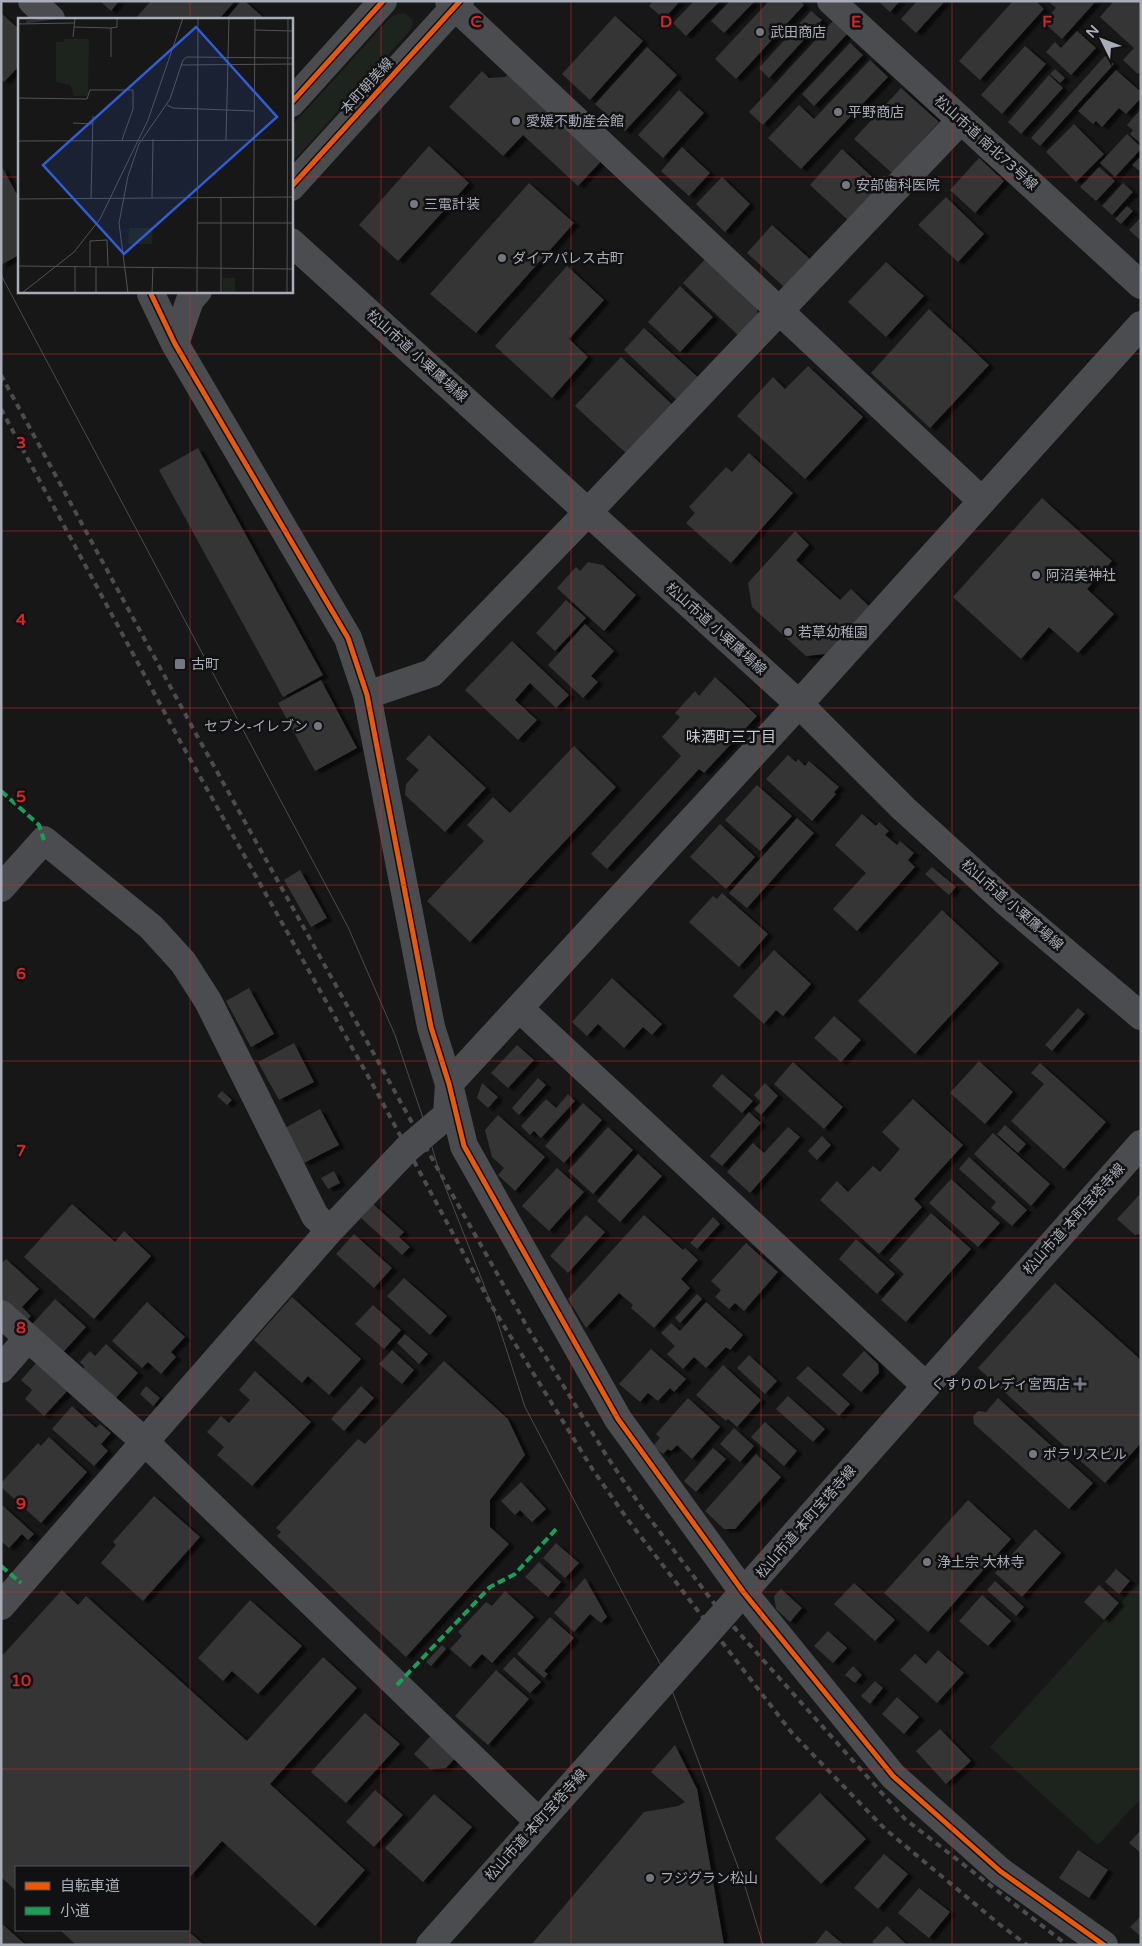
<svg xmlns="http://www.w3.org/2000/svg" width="1142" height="1946" font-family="'Varela Round','Noto Sans JP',sans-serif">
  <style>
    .green { fill: #1d241e }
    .building { fill: #353536; filter: url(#shadow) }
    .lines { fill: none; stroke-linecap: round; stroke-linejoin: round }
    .minor { stroke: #4b4c50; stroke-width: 28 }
    .tram { stroke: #4b4c4f; stroke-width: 1 }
    .rail { stroke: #4b4c4f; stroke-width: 4; stroke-dasharray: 6 5; stroke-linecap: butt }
    .quiet { stroke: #1a9f57; stroke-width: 4; stroke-dasharray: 8 4; stroke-linecap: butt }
    .cycleway-casing { stroke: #111113; stroke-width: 8 }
    .cycleway { stroke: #e8590c; stroke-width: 5 }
    .grid { fill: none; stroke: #d62828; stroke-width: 1; stroke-opacity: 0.55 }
    .poi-dot { fill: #757880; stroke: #111113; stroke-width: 2 }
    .labels { text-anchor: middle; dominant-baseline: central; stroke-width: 5; stroke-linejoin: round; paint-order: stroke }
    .poi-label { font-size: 14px; fill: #a8adb8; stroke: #111113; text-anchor: start }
    .street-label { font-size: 14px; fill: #a8adb8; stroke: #111113 }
    .neighbourhood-label { font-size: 15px; fill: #c9ccd4; stroke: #111113 }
    .inset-river { fill: none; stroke: #2a3239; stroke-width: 2.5 }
    .inset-road { fill: none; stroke: #515357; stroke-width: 1 }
    .view { fill: #325cd3; fill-opacity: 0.15; stroke: #325cd3; stroke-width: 2.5 }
    .inset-edge { fill: none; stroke: #a8adb8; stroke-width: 2.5 }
    .grid-label { font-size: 16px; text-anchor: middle; font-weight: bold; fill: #d62828; stroke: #111113; stroke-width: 5; stroke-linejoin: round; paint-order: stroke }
  </style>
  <defs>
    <filter id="shadow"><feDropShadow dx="5.5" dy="3" stdDeviation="1" flood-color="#0009"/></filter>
  </defs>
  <rect width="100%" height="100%" fill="#171717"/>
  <path class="green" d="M401,13L406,14L413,21L412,28L297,157L291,158V127L391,17Z
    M1141,1581V1798L1098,1845L990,1747Z"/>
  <path class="building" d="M100,1H119L111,11Z
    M151,1H235L219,19H135Z
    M241,1H245L265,19H226Z
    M653,1H680L664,19L649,6Z
    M694,1H720L686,36L673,23Z
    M730,1H755L724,33L711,21Z
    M769,1H800L804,5L736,79L715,59Z
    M878,1H900L890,12Z
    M917,1H945L916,33L901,19Z
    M1013,1H1036L1044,9L980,80L959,61Z
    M1048,1H1096L1062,39L1043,22L1056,8Z
    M1114,1H1141V71L1138,74L1123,60L1134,48L1100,17Z
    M811,11L822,20L769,78L759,68Z
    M1,13L19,29V66L4,82L1,79Z
    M615,16L643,41L590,100L562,74Z
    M833,21L847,34L763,125L749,112Z
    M1077,31L1096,48L1071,75L1046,52L1055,42L1061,48Z
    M850,43L863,55L814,106L802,94Z
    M1025,46L1046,64L1002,114L981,95Z
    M647,47L677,75L625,131L595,104Z
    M1105,56L1114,64L1040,146L1031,138Z
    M870,60L888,77L801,169L768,138L799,105L814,119Z
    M1055,69L1065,78L1060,83L1050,74Z
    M1116,70L1141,92V98L1126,114L1119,108L1102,127L1096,121L1093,124L1078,111Z
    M482,71L489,78L505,77L512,71L605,157L578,186L523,135L503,156L449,107Z
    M1049,75L1063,88L1021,134L1008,122Z
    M901,88L939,122L892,173L854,139Z
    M679,90L704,113L663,158L638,135Z
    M1141,109V144L1130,134L1133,130L1127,125Z
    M1074,124L1104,154L1076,182L1046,152Z
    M1127,134L1141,147V149L1115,177L1100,163Z
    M429,146L469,183L398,261L359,225Z
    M682,147L710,173L689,196L661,171Z
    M842,149L882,186L849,221L810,185Z
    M1141,156V172L1132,165Z
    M979,158L1004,181L975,213L950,190Z
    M1,165L19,198V255L1,265Z
    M1099,167L1115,181L1096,201L1080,187Z
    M722,177L750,204L725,232L696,204Z
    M529,183L574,223L476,333L430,294Z
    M1123,183L1133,192L1112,215L1102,206Z
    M946,197L984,234L958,262L918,225Z
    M1127,206L1133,211L1121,224L1115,219Z
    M1141,217V241L1129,230Z
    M772,225L810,259L784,287L747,253Z
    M708,256L756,301L759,323L742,339L683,283Z
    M886,262L924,296L886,337L848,302Z
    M567,266L604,300L569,339L588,357L552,398L495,346Z
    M680,286L713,317L680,352L648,322Z
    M929,309L989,365L930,428L871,373Z
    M644,328L702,381L681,404L624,350Z
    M621,357L675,407L629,456L575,406Z
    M808,366L863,417L805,479L737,416L773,377L785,389Z
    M198,448L323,675L283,697L159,470Z
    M749,453L793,493L731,563L686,523L695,513L689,507L726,467L732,472Z
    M1042,498L1112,561L1087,589L1114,614L1078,653L1049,627L1021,659L953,597Z
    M795,531L809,545L796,560L840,600L851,589L869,606L825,654L806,656L752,607L748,583Z
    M588,562L603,565L636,595L604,631L557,588L576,567L580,571Z
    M566,600L586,618L555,651L536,633Z
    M585,624L614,651L591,676L598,682L583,698L548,665Z
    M512,641L569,695L556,708L530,683L515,700L537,720L518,740L465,690Z
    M715,677L757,716L704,773L699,769L607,869L591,854L681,756L662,737L680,717L675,713L695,691L699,696Z
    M321,680L357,748L315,771L278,703Z
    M429,735L486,788L445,832L405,795L406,784L419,770L406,759Z
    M574,746L616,787L470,942L427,901L484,841L467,825L493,797L510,813Z
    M788,755L796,762L798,759L805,766L809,761L839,787L834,792L836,794L812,821L766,779Z
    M757,785L792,816L760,851L725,820Z
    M862,814L876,826L879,822L889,831L885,835L897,845L900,841L914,853L908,860L915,867L857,931L833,909L866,873L835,845Z
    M797,818L814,833L747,908L729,893Z
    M720,824L755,857L726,889L690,857Z
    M932,867L956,887L949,895L925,874Z
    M300,870L327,918L311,927L284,880Z
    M722,893L768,934L739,967L689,922L713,896L717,899Z
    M942,910L999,963L915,1054L858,1001Z
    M774,950L811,984L783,1016L776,1010L764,1024L733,996Z
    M612,978L662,1024L652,1035L643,1027L624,1048L598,1024L587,1036L572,1022Z
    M249,988L274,1034L251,1047L226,1001Z
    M1078,1008L1085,1014L1052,1051L1045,1045Z
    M834,1016L861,1040L841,1062L814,1038Z
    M294,1043L314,1082L279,1100L258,1062Z
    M517,1045L534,1060L508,1088L491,1073Z
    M979,1061L1013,1092L985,1124L950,1093Z
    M793,1062L843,1107L824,1129L774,1084Z
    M1040,1063L1106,1122L1064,1169L1011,1121L1044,1084L1031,1073Z
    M722,1074L753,1101L742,1113L712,1086Z
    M538,1078L546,1085L519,1115L512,1108Z
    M482,1083L498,1097L488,1108L477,1098Z
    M765,1083L778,1096L761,1115L754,1109L761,1102L754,1095Z
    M222,1091L232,1100L227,1105L217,1096Z
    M568,1094L575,1101L541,1138L534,1131L530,1135L521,1126L546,1099L556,1108Z
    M913,1099L963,1145L914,1199L922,1207L879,1254L820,1200L837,1181L848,1192L873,1166L880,1172L900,1149L882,1132Z
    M583,1103L602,1120L564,1163L545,1146Z
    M320,1109L339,1145L304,1163L285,1128Z
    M749,1112L761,1123L722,1166L710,1156Z
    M498,1115L545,1157L515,1191L498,1175L504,1168L492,1157L485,1130Z
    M1005,1125L1026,1144L1018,1153L997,1134Z
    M608,1127L633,1150L593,1194L568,1171Z
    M788,1127L800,1137L750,1193L727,1172L753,1143L764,1153Z
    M993,1133L1050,1184L1031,1206L974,1154Z
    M822,1136L831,1145L817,1160L808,1151Z
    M638,1154L662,1176L620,1222L597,1201Z
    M969,1157L1027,1210L1012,1226L991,1208L996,1202L959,1169Z
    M557,1168L584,1192L549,1231L522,1206Z
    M334,1171L340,1183L328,1189L321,1178Z
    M951,1179L1000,1223L978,1247L929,1203Z
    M1141,1193V1234L1135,1235L1117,1219Z
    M72,1204L115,1242L124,1231L151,1256L94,1319L24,1257Z
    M373,1204L404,1232L399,1237L410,1247L402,1255L361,1218Z
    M931,1213L971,1249L906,1322L881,1300L904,1274L889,1260Z
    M586,1215L605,1232L568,1273L550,1256Z
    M644,1215L683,1250L685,1248L698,1260L681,1279L690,1288L654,1328L631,1308L633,1305L619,1293L586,1328L568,1299Z
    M713,1217L720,1224L697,1249L690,1243Z
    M354,1234L392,1268L374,1288L336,1254Z
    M856,1239L895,1274L877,1294L839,1259Z
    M746,1243L778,1272L744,1311L735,1303L729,1309L715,1297L721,1290L711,1281Z
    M6,1259L39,1289L22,1307L31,1316L23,1324L1,1304V1264Z
    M404,1278L447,1316L430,1335L387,1296Z
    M1055,1283L1141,1360V1443L1105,1483L978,1368Z
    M697,1294L702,1299L680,1323L675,1318Z
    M292,1297L361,1359L329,1395L308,1376L302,1383L254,1340Z
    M55,1299L86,1327L58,1358L27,1330Z
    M147,1302L185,1337L171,1352L176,1357L161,1374L148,1362L142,1368L112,1341Z
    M706,1302L743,1335L730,1350L726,1347L706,1368L694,1357L683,1369L667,1354L675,1346L661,1333L671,1323L680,1331Z
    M373,1305L401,1330L384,1349L355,1324Z
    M405,1334L428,1354L419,1364L397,1343Z
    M106,1344L138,1373L114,1400L82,1370L85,1367L80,1362L90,1351L95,1356Z
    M651,1349L686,1379L674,1392L670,1388L658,1401L648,1393L640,1402L619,1384Z
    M392,1350L414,1370L402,1384L379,1364Z
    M864,1351L878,1364L879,1373L861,1392L842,1375Z
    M749,1355L777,1381L765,1394L737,1368Z
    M38,1361L69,1389L44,1416L25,1399L32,1390L21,1380Z
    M444,1361L508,1419L525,1455L490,1500V1527L509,1544L406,1657L277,1536L281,1532L276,1528L358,1439L365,1444Z
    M723,1365L761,1400L737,1427L728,1419L726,1421L696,1395Z
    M808,1366L850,1404L839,1416L796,1378Z
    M255,1371L311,1422L252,1486L217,1455L224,1447L207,1432L221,1416L229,1423L250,1400L239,1390Z
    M146,1386L160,1398L153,1406L140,1394Z
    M361,1386L374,1398L344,1431L331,1419Z
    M788,1396L825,1429L813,1442L776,1409Z
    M688,1398L720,1427L692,1459L677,1445L671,1451L668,1449L663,1454L653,1446L660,1438L656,1434Z
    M998,1398L1093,1483L1069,1509L974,1424L973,1417L978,1411L986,1412Z
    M72,1406L96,1428L100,1424L111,1433L101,1444L108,1451L94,1466L52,1429Z
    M765,1422L797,1451L784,1466L751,1437Z
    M734,1428L754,1446L740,1462L720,1444Z
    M49,1437L87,1472L41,1523L1,1487V1483L38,1443L41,1446Z
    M713,1448L726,1459L696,1492L684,1481Z
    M756,1454L781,1477L735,1529H724L705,1511Z
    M521,1482L546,1509L532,1522L520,1510L515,1515L501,1501Z
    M154,1496L200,1537L143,1601L101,1563L116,1545L113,1542Z
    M968,1500L1011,1539L928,1632L884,1593Z
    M1,1504L34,1534L28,1540L22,1534L9,1548L1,1541Z
    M1035,1529L1061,1553L1022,1597L995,1573Z
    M556,1543L579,1563L565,1578L543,1558Z
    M539,1562L561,1582L548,1597L525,1577Z
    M1116,1569L1130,1581L1119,1594L1105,1582Z
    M585,1578L607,1617L601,1623L590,1614L574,1632L554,1613Z
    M995,1581L1024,1607L1016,1616L987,1590Z
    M854,1583L895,1620L875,1641L834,1604Z
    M1099,1585L1119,1603L1104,1620L1084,1602Z
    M781,1589L802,1608L790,1622L776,1609L774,1596Z
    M62,1590L78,1605L86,1596L247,1741L323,1657L357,1688L270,1784L365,1870L315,1926L222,1841L189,1878V1867H16V1891L1,1877V1657Z
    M505,1591L534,1617L492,1663L482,1654L470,1667L450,1649L462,1636L458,1632L486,1602L492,1606Z
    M982,1595L1011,1621L988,1646L959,1621Z
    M250,1600L302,1646L258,1694L232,1671L223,1681L198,1658Z
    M550,1617L574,1638L544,1671L548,1674L544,1678L517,1654Z
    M828,1631L847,1648L833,1663L814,1646Z
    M442,1645L446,1649L431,1666L426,1662Z
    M938,1650L964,1673L937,1703L900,1670L915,1654L926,1664Z
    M514,1657L541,1682L530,1693L503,1669Z
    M853,1666L862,1675L855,1683L845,1675Z
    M496,1670L529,1699L488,1745L455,1716Z
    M875,1681L883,1688L870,1704L861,1696Z
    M897,1697L919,1717L904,1734L882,1714Z
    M365,1713L400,1744L346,1803L311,1772Z
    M940,1729L971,1761L946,1784L916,1751Z
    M434,1732L459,1754L446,1768L430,1769L414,1754Z
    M675,1745L697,1789L724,1945H531L644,1812L678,1806L685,1802L651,1772Z
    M375,1790L403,1815L374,1847L346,1822Z
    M820,1793L866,1839L821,1884L775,1838Z
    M434,1794L472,1827L423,1882L385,1848Z
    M1141,1830V1853L1129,1843Z
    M1078,1850L1108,1870L1089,1898L1059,1878Z
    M884,1854L908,1874L878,1909L854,1888Z
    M919,1888L950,1912L929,1938L898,1913Z
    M1141,1916V1937L1130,1927Z
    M1,1923L26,1945H1Z
    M887,1926L907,1945H875L872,1942Z
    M60,1930H187L204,1945H76Z
    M826,1930L844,1945H814Z"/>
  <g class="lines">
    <path class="minor" d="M32,1L51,19
      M449,1L982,501
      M831,1L1141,285
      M291,103L383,1
      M291,187L460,1
      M291,242L799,704L904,809L1005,901L1141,1016
      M151,291V294L175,344L348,638L367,695L431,1027L449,1084L464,1146L618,1419L744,1593L893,1776L1000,1871L1104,1945
      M175,344L190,300L198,291
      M367,695L432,673L588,512L961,120
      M1,888L44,840L151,927L183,962L208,1001L315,1216L330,1230
      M519,1008L926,1386
      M1,1314L145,1442L539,1822
      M1,1369L28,1338
      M1,1606L330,1230L407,1149L447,1115L449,1084L799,704L1141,325
      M430,1945L1141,1144"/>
    <path class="tram" d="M1,275L348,927L395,1035L427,1130L439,1171L493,1308L525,1407L667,1677L744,1883L763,1945"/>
    <path class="rail" d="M1,375L195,732L439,1171L529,1330L608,1458L644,1511L723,1615L905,1819L1067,1945
      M1,409L180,741L373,1085L493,1308L593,1470L628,1520L792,1733L885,1829L999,1924L1027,1945"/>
    <path class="quiet" d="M1,791L39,825L44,840
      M1,1566L21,1583
      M397,1685L490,1587L515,1574L558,1527"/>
    <g class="cycleway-casing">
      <path id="cycleway" d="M291,103L383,1
        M291,187L460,1
        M151,291V294L175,344L348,638L367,695L431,1027L449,1084L464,1146L618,1419L744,1593L893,1776L1000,1871L1104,1945"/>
    </g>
    <use href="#cycleway" class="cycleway"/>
  </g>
  <path class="grid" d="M190,1V19M381,1V1945M571,1V1945M761,1V1945M952,1V1945M1,177H19M291,177H1141M190,291V1945M1,354H1141M1,531H1141M1,708H1141M1,885H1141M1,1061H1141M1,1238H1141M1,1415H1141M1,1592H1141M1,1769H1141"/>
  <g class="poi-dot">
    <circle cx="760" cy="32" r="5"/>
    <circle cx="838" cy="112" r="5"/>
    <circle cx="516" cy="121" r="5"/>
    <circle cx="846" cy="185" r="5"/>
    <circle cx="414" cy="204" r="5"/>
    <circle cx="502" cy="258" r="5"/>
    <circle cx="1036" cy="575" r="5"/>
    <circle cx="788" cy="632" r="5"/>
    <rect x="174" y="658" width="12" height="12" rx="2.5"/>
    <circle cx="318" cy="726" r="5"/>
    <path d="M1077.5 1376.5h5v5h5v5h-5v5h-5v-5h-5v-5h5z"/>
    <circle cx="1033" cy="1454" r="5"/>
    <circle cx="927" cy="1562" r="5"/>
    <circle cx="650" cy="1878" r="5"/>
  </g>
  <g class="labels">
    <g class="poi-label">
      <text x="770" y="32">武田商店</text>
      <text x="848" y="112">平野商店</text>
      <text x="526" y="121">愛媛不動産会館</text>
      <text x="856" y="185">安部歯科医院</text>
      <text x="424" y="204">三電計装</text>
      <text x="512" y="258">ダイアパレス古町</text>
      <text x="1046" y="575">阿沼美神社</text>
      <text x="798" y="632">若草幼稚園</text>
      <text x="191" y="664">古町</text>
      <text x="308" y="726" text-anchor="end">セブン-イレブン</text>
      <text x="1070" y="1384" text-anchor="end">くすりのレディ宮西店</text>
      <text x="1043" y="1454">ポラリスビル</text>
      <text x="937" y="1562">浄土宗 大林寺</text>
      <text x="660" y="1878">フジグラン松山</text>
    </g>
    <g class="street-label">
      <text transform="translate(367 86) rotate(-48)">本町朝美線</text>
      <text transform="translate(986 143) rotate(42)">松山市道 南北73号線</text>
      <text transform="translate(417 356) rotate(42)">松山市道 小栗鷹場線</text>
      <text transform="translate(716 629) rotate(42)">松山市道 小栗鷹場線</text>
      <text transform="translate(1012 905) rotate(41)">松山市道 小栗鷹場線</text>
      <text transform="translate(1074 1219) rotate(-48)">松山市道 本町宝塔寺線</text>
      <text transform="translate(806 1522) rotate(-49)">松山市道 本町宝塔寺線</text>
      <text transform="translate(536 1825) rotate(-48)">松山市道 本町宝塔寺線</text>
    </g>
    <g class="neighbourhood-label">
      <text x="731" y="737">味酒町三丁目</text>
    </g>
  </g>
  <g transform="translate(18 18)">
    <rect width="275" height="275" fill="#171717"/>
    <path d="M46,21H71L70,78H56L52,67L38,64V24H46ZM111,210H135L134,226H110ZM205,260H217V275H205Z" fill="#1d241e"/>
    <path class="inset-river" d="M8,4L38,0"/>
    <path class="inset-road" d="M0,6L56,5M56,9L93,10L99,9V0M93,10V39M237,12L275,13M55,19L57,0M163,47L275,46M0,80L69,81L72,72H115V91L104,122M149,87L155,90L236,93M55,105L75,106M208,122L211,0M0,123L275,122M73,180L75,98M134,180L135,121M0,181L275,179M179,205H275M0,248L275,251M57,249V275M72,249V223L89,222L90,248M78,249V275M4,275L56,234L82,201L130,102L165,0M110,275L101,205L110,158L121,126L152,81L165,42L169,39L275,40M134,275L135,249M179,275L180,0M203,275V179M235,275L237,0M269,275L270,0"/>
    <path class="view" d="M178,9L259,99L106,236L25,147Z"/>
    <rect width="275" height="275" class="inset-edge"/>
  </g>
  <g class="grid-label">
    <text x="476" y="27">C</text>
    <text x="666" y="27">D</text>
    <text x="856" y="27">E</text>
    <text x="1047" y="27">F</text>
    <text x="21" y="448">3</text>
    <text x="21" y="625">4</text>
    <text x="21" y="802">5</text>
    <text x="21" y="979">6</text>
    <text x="21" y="1156">7</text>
    <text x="21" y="1333">8</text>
    <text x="21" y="1509">9</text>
    <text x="21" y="1686">10</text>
  </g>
  <rect width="1142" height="1946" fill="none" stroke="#a8adb8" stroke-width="5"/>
  <rect x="15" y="1866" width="175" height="65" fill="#111113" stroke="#4d4f55"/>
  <rect x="25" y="1882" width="25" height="8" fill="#e8590c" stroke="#4d4f55"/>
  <text x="60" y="1891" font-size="15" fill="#a8adb8">自転車道</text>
  <rect x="25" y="1907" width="25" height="8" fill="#1a9f57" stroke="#4d4f55"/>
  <text x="60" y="1916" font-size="15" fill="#a8adb8">小道</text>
  <g transform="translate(1102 40) rotate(312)" stroke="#111113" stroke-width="4" paint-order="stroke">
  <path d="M0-4L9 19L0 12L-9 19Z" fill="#a8adb8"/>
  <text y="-8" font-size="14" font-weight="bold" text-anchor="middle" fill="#a8adb8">N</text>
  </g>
</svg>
